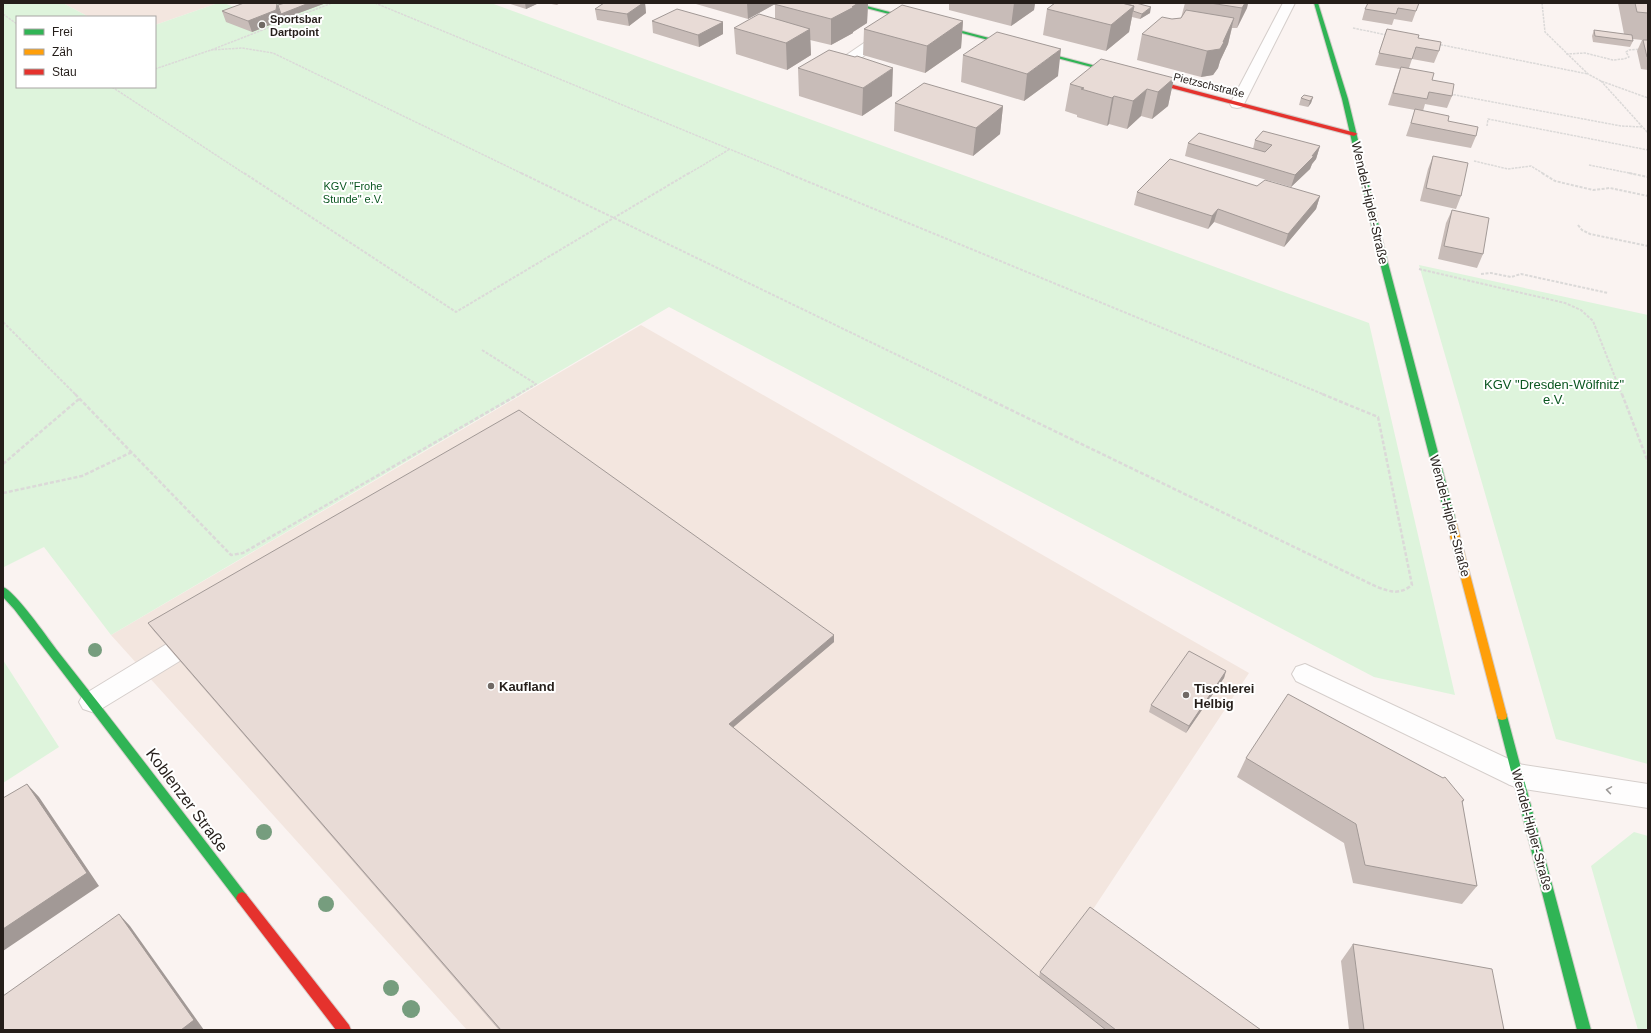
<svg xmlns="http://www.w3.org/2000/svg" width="1651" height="1033" font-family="Arial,sans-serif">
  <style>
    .built { fill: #f3e6df }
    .green { fill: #def4dc }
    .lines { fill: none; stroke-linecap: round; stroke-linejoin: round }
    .lane-casing { stroke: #d5cecb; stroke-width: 2 }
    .street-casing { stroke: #d5cecb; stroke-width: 2 }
    .fast-casing { stroke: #d5cecb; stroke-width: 2 }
    .slow-casing { stroke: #d5cecb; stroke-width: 2 }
    .jam-casing { stroke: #d5cecb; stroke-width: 2 }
    .path-far2 { stroke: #dbd9d8; stroke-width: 1.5; stroke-dasharray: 2.5 1; stroke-linecap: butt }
    .path-far1 { stroke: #dbd9d8; stroke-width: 2; stroke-dasharray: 3 1.5; stroke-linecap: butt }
    .path { stroke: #dbd9d8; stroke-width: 2.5; stroke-dasharray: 4 2; stroke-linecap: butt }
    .lane { fill: #fefdfd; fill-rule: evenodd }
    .street { fill: #fefdfd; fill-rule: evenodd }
    .fast { fill: #30b455; fill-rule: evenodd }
    .slow { fill: #ff9f0a; fill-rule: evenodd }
    .jam { fill: #e5322d; fill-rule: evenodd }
    .tree { fill: #769d7e }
    .wall { fill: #c8bcb8 }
    .shaded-wall { fill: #a29996 }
    .building { fill: #e8dbd6; stroke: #a29996 }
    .oneway { stroke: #9c9997 }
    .poi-dot { fill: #706965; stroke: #fff; stroke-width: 1.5 }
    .labels { text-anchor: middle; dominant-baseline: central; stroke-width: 4; stroke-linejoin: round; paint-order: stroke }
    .far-poi-label { font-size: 11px; font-weight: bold; fill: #251e1a; stroke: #fff; text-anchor: start }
    .far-street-label { font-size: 11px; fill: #251e1a; stroke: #fff }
    .far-park-label { font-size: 11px; fill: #0a5620; stroke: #fff }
    .street-label { font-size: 13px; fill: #251e1a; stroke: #fff }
    .park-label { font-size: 13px; fill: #0a5620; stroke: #fff }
    .poi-label { font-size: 13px; font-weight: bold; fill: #251e1a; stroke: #fff; text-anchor: start }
    .near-street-label { font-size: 16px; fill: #251e1a; stroke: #fff }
  </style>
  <rect width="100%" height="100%" fill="#faf3f1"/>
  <path class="built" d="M63,3H218L155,25V17H89Z
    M641,325L1249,673L1086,920L1096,1030H467L111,635Z"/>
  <path class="green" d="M3,3H63L89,17H17V87H155V25L218,3H224L249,13L275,3H491L1369,323L1455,695L1374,677L669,307L111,635L44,547L4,567L3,565Z
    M1419,265L1648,315V764L1556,739Z
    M3,660L59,747L3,783Z
    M1634,832L1648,836V1030H1638L1591,866Z"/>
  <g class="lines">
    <g class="lane-casing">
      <path id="lane" d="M888,29L893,30L894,33L893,36L855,62L872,66L874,69L872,72L867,73L844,67L840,61L842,58L883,30Z
        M197,628L206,631L209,638L206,645L101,709L92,712L83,709L79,702L83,695L188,631Z
        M1305,664L1528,768L1531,776L1528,784L1518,788L1508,784L1296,681L1292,674L1296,667Z"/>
    </g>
    <g class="street-casing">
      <path id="street" d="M1283,3H1295L1244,104L1242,107L1237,108L1232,107L1230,104Z
        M1518,764L1648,784V808L1518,788L1508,784L1505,776L1508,768Z"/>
    </g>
    <g class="fast-casing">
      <path id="fast" d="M847,3H855L1165,84L1160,85Z
        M1314,3H1318L1348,99L1388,263L1456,521L1451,524L1446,521L1380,263L1342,99Z
        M3,587C15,591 47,637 56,649C120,730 183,812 246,894L248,898L246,902L242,904L238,902L14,609L3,597Z
        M1502,712L1506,713L1507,716L1591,1030H1577L1497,716L1498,713Z"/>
    </g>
    <g class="slow-casing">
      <path id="slow" d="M1451,518L1456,521L1507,716L1506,719L1502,720L1498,719L1497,716L1446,521Z"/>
    </g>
    <g class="jam-casing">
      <path id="jam" d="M1162,82L1356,133L1357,134L1354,136L1160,85L1159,84Z
        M242,892L246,894L349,1025L351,1030H336L238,902L236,898L238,894Z"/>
    </g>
    <path class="path-far2" d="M375,3L790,174
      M1542,3L1545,32L1588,74L1601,81L1648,98
      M3,14L17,24
      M1353,28L1387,35
      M1437,44L1588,74
      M211,50L242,48L273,53L523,174
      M1566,54L1585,53L1613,60L1624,59L1629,57L1626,52L1629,50L1640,49
      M155,69L211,50L332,3
      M1601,81L1648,133
      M112,87L245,174
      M1450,94L1621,126L1643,127
      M1487,126L1488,119L1648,150
      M1474,161L1508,169L1531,166L1544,174
      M1589,165L1634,174
      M688,174L730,149"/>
    <path class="path-far1" d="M244,173L456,312L689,173
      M521,173L980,395
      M787,173L1325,395
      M1542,173L1555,181L1593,190L1610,188L1648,196
      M1629,173L1648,177
      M1578,225L1582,230L1590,234L1648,246
      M1419,269L1565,303L1581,310L1593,321L1622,395
      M1481,274L1491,273L1511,277L1521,274L1608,293
      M3,322L76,395
      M482,350L536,384L517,395"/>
    <path class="path" d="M75,394L231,555L243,553L519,394
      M978,394L1377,587C1391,592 1399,595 1412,585L1378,417L1322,394
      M1622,394L1648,462
      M3,464L79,399
      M3,493L82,476L132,452"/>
    <use href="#lane" class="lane"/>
    <use href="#street" class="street"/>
    <use href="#fast" class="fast"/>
    <use href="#slow" class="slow"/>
    <use href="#jam" class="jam"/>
  </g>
  <g class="tree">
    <circle cx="95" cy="650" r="7"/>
    <circle cx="264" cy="832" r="8"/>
    <circle cx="326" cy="904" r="8"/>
    <circle cx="391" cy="988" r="8"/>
    <circle cx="411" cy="1009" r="9"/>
  </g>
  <path class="wall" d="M285,3H326L280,20V21L252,32L226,22L222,11L278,5Z
    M507,3H539L526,9Z
    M546,3H560L557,5Z
    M604,3H645L646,13L629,26L597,20L595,9Z
    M696,3H868L867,23L853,32V33L831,45L810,40L811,55L787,70L736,54L734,28L775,19V4L748,19L696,4Z
    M949,3H1035L1034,10L1011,26L949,10Z
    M1055,3L1150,13L1140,19L1132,17L1129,32L1106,51L1043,35L1047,9Z
    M1185,3H1248L1247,8L1237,28H1232L1228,44L1220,61L1218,68L1213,75L1201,77L1137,60L1142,34L1172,19L1181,18Z
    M1419,3L1412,22L1394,19L1392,25L1362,20L1365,9Z
    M1618,3H1648V70L1641,69L1637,51L1642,40L1633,39V41L1630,47L1593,42L1592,36L1594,30L1624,34Z
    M652,21L723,22V34L699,47L653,33Z
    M963,21L961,48L925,73L863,55L864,29Z
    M1387,29L1439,51L1434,63L1412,59L1409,68L1432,80L1452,96L1447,108L1425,104L1423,111L1448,121L1476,136L1471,148L1406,136L1415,110L1388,105L1400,69L1375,65Z
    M963,55L1058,76L1024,101L961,82Z
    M798,68L892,96L862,116L799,96Z
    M1174,78L1168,106L1152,119L1141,116L1127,129L1109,124L1107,126L1077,117V115L1065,111L1070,84Z
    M1313,97L1311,103L1308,107L1299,105L1301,98Z
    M895,103L1003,106L1000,134L973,156L894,131Z
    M1255,140L1320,146L1316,159L1312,164L1310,169L1291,187L1185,156L1188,143L1253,149Z
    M1433,156L1461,196L1456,209L1420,201L1428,169Z
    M1257,186L1320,196L1316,209L1284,247L1214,222L1208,229L1134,205L1137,192Z
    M1452,210L1483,254L1477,268L1438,259L1446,223Z
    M148,623L834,635V642L733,727L1039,977L1040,972L1261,1030H499L153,630Z
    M1226,671L1224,678L1186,733L1149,712L1151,705Z
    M1246,758L1464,800L1462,804L1477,886L1462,904L1353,883L1344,843L1237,777Z
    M1353,944L1504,1030H1349L1341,961Z"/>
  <path class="shaded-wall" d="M309,3H326L280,20V21L252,32L248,21L277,4L281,14Z
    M525,3H539L526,9Z
    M643,3H645L646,13L629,26L627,14Z
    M747,3H777L748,19Z
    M858,3H868L867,23L853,32V33L831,45V19Z
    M1014,3H1035L1034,10L1011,26Z
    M1245,3H1248L1247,8L1237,28L1242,8Z
    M1134,6L1129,32L1106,51L1111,25Z
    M1151,7L1150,13L1140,19L1142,14Z
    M1234,18L1228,44L1220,61L1218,68L1213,75L1201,77L1207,51L1223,42Z
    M963,21L961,48L925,73L927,46Z
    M723,22V34L699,47L698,35Z
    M810,29L811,55L787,70L786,43Z
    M1061,49L1058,76L1024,101L1027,74Z
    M893,68L892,96L862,116L863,88Z
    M1174,78L1168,106L1152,119L1158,92Z
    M1147,89L1141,116L1127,129L1133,101Z
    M1114,96L1109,124L1107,126L1112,98Z
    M1313,97L1311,103L1308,107L1310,101Z
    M1003,106L1000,134L973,156L976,128Z
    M1320,146L1316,159L1312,164L1310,169L1291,187L1295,175Z
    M1320,196L1316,209L1284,247L1288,234Z
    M1218,209L1214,222L1208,229L1212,216Z
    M834,635V642L729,731V724Z
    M1226,671L1224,678L1186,733L1189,726Z
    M27,784L39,797L99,886L3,951V929Z
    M119,914L130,926L204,1030H181Z"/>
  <path class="building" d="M244,3H275L277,4L276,10L248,21L222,11Z
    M285,3H309L281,14L278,5Z
    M604,3H643L627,14L595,9Z
    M776,3H858L852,7H854L831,19L774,4Z
    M1055,3H1122L1134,6L1111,25L1047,9Z
    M1122,3H1136L1151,7L1142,14L1133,11L1134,6Z
    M1210,3H1245L1242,8Z
    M1368,3H1419L1416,11L1398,8L1396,14L1365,9Z
    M1635,3H1648V13L1637,12Z
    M902,5L963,21L927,46L864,29Z
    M677,9L723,22L698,35L652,21Z
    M1186,10L1234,18L1223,42H1224L1220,49L1207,51L1142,34L1162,17L1172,19L1181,18Z
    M759,14L810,29L786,43L734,28Z
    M1387,29L1419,35L1418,38L1441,42L1439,51L1416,47L1412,59L1379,53Z
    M1594,30L1632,35L1633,41L1595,36Z
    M997,32L1061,49L1027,74L963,55Z
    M1643,40H1648V57H1647Z
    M829,50L855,57L857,56L893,68L863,88L798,68Z
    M1101,59L1174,78L1158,92L1147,89L1133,101L1114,96L1112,98L1081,89L1084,88L1070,84Z
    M1401,67L1434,73L1432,80L1454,84L1452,96L1429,92L1427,99L1393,93Z
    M924,83L1003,106L976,128L895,103Z
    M1304,95L1313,97L1310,101L1301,98Z
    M1415,109L1449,116L1448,121L1478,127L1476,136L1411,123Z
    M1263,131L1320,146L1312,156H1314L1295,175L1188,143L1199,133L1265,152L1272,145L1255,140Z
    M1433,156L1468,163L1461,196L1426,188Z
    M1170,159L1257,186L1265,180L1320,196L1288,234L1218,209L1212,216L1137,192Z
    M1452,210L1489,218L1483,254L1444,246Z
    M519,410L834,635L729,724L1039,977L1106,1030H501L148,623Z
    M1189,651L1226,671L1189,726L1151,705Z
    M1288,694L1443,778L1445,777L1464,800L1462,801L1477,886L1365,865L1356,824L1246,758Z
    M27,784L87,873L3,929V798Z
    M1090,907L1261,1030H1116L1040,972Z
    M119,914L194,1020L181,1030H3V996Z
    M1353,944L1492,969L1504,1030H1364Z"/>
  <defs><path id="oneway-chevron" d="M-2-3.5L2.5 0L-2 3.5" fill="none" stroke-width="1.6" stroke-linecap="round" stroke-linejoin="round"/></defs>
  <use class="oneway" href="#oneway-chevron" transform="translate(1609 790) rotate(-171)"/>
  <g class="poi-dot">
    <circle cx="262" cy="25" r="4"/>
    <circle cx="491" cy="686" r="4"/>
    <circle cx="1186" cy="695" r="4"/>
  </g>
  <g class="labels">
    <g class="far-poi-label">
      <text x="270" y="19">Sportsbar<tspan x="270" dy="13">Dartpoint</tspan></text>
    </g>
    <g class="far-street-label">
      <text transform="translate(1209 85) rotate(14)">Pietzschstraße</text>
    </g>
    <g class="far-park-label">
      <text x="353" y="186">KGV "Frohe<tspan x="353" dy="13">Stunde" e.V.</tspan></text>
    </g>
    <g class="street-label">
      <text transform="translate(1370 203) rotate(77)">Wendel-Hipler-Straße</text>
      <text transform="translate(1450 516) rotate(75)">Wendel-Hipler-Straße</text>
      <text transform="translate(1532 830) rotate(75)">Wendel-Hipler-Straße</text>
    </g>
    <g class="park-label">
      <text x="1554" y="384">KGV "Dresden-Wölfnitz"<tspan x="1554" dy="15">e.V.</tspan></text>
    </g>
    <g class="poi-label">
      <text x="499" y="686">Kaufland</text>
      <text x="1194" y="688">Tischlerei<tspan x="1194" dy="15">Helbig</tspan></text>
    </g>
    <g class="near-street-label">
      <text transform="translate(187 800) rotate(53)">Koblenzer Straße</text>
    </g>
  </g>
  <rect width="1651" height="1033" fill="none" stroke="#251e1a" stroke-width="8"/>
  <rect x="16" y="16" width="140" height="72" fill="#ffffff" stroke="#a8a5a3"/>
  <rect x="24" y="29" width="20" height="6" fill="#30b455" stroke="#a8a5a3"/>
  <text x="52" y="36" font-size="12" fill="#251e1a">Frei</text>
  <rect x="24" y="49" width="20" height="6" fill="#ff9f0a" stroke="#a8a5a3"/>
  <text x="52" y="56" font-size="12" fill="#251e1a">Zäh</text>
  <rect x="24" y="69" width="20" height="6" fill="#e5322d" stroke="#a8a5a3"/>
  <text x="52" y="76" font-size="12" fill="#251e1a">Stau</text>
</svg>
